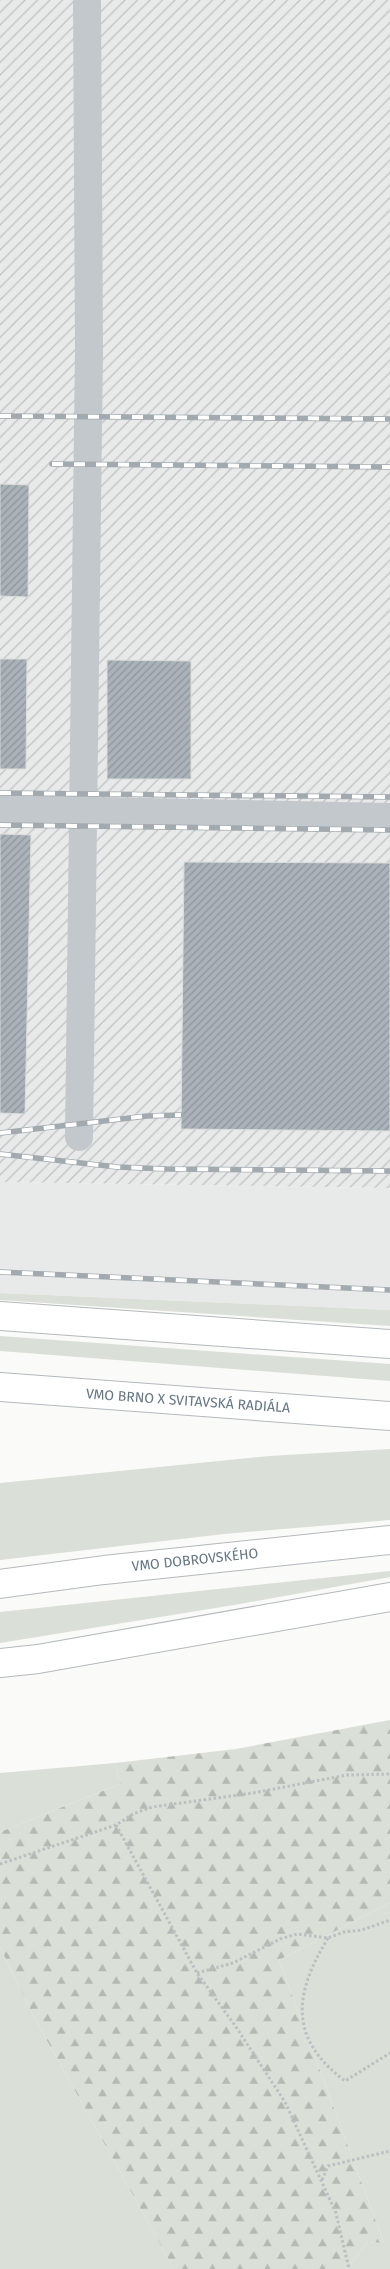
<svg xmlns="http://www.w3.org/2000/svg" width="390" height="2269" font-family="'Fira Sans',sans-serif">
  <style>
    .built { fill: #e8e9e9 }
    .industrial { fill: url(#industrial-furrows) }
    .green { fill: #dadfd7 }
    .forest { fill: url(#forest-firs) }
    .building { fill: url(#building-hatch); stroke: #dcdcda }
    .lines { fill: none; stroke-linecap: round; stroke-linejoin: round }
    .highway-casing { stroke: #b4b9bd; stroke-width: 30 }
    .path { stroke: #bbbfc2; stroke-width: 3; stroke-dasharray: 2.5 2.5; stroke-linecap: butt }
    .minor { stroke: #c3c8cc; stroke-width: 28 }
    .highway { stroke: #fff; stroke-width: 28 }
    .rail-casing { stroke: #a2aab0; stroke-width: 5.5 }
    .rail { stroke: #fff; stroke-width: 4; stroke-dasharray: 11; stroke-linecap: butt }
    .labels { text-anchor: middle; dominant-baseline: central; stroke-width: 5; stroke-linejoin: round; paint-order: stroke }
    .street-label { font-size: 14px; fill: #657683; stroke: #fff }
  </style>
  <defs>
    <pattern id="industrial-furrows" width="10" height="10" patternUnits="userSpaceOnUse" patternTransform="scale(1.25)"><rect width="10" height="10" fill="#e8e9e9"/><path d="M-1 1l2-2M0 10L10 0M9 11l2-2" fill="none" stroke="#c0c1c2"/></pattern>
    <pattern id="forest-firs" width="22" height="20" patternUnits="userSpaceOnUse" patternTransform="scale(1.25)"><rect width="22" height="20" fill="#dadfd7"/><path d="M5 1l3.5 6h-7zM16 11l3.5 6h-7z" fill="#b4b9b4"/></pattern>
    <pattern id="building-hatch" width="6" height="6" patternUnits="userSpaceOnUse" patternTransform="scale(1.25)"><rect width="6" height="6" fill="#aab3b9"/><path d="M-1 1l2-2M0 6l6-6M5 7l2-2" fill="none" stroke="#8e969c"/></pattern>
  </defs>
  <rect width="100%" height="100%" fill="#fafaf8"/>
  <path class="built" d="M0,1182L390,1188V1310L0,1293Z"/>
  <path class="industrial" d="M0,0H390V1188L0,1182Z"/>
  <path class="green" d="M0,1293L390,1310V1326L0,1300Z
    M0,1336L390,1364V1381L0,1351Z
    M390,1449V1520L224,1534L0,1560V1483L269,1456Z
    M390,1571V1577L240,1604L0,1643V1612Z
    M115,1763L120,1784L0,1832V1773Z
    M390,1903V2269H346L368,2242L384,2243L279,1960Z
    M0,1947L34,2017L174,2269H0Z"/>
  <path class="forest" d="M390,1720V1903L279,1960L384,2243L368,2242L346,2269H174L34,2017L0,1947V1832L120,1784L115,1763L236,1749Z"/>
  <path class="building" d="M0,484L29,485L28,597L0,596Z
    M0,659H27L26,769H0Z
    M107,660L191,661V779H107Z
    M0,834L31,835L25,1114L0,1113Z
    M184,862L390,863V1131L181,1129Z"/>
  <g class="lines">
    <g class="highway-casing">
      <path id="highway" d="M0,1316L390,1344
        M0,1387L390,1416
        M0,1584L104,1570L390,1540
        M0,1663L38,1659L390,1597"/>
    </g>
    <path class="path" d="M116,1825L197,1973L236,2027L285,2102L336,2213L349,2269
      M0,1864L116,1825L133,1814L152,1807L253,1793L347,1775L390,1774
      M328,1938C294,1994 288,2038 345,2081L390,2053
      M197,1973L233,1963L280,1939L297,1934L328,1938L344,1932L362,1930L390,1920
      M322,2180L328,2166L390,2151"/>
    <path class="minor" d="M0,809L390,817
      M79,1137L89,351L87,0"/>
    <use href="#highway" class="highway"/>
    <g class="rail-casing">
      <path id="rail" d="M0,416L390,419
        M52,464L390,467
        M0,793L390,797
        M0,825L390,830
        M0,1133L147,1116L181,1115
        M0,1154L117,1167L167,1169L390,1171
        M0,1272L390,1290"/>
    </g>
    <use href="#rail" class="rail"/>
  </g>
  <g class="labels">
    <g class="street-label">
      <text transform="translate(188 1401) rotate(4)">VMO BRNO X SVITAVSKÁ RADIÁLA</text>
      <text transform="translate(195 1560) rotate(-6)">VMO DOBROVSKÉHO</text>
    </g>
  </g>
</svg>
